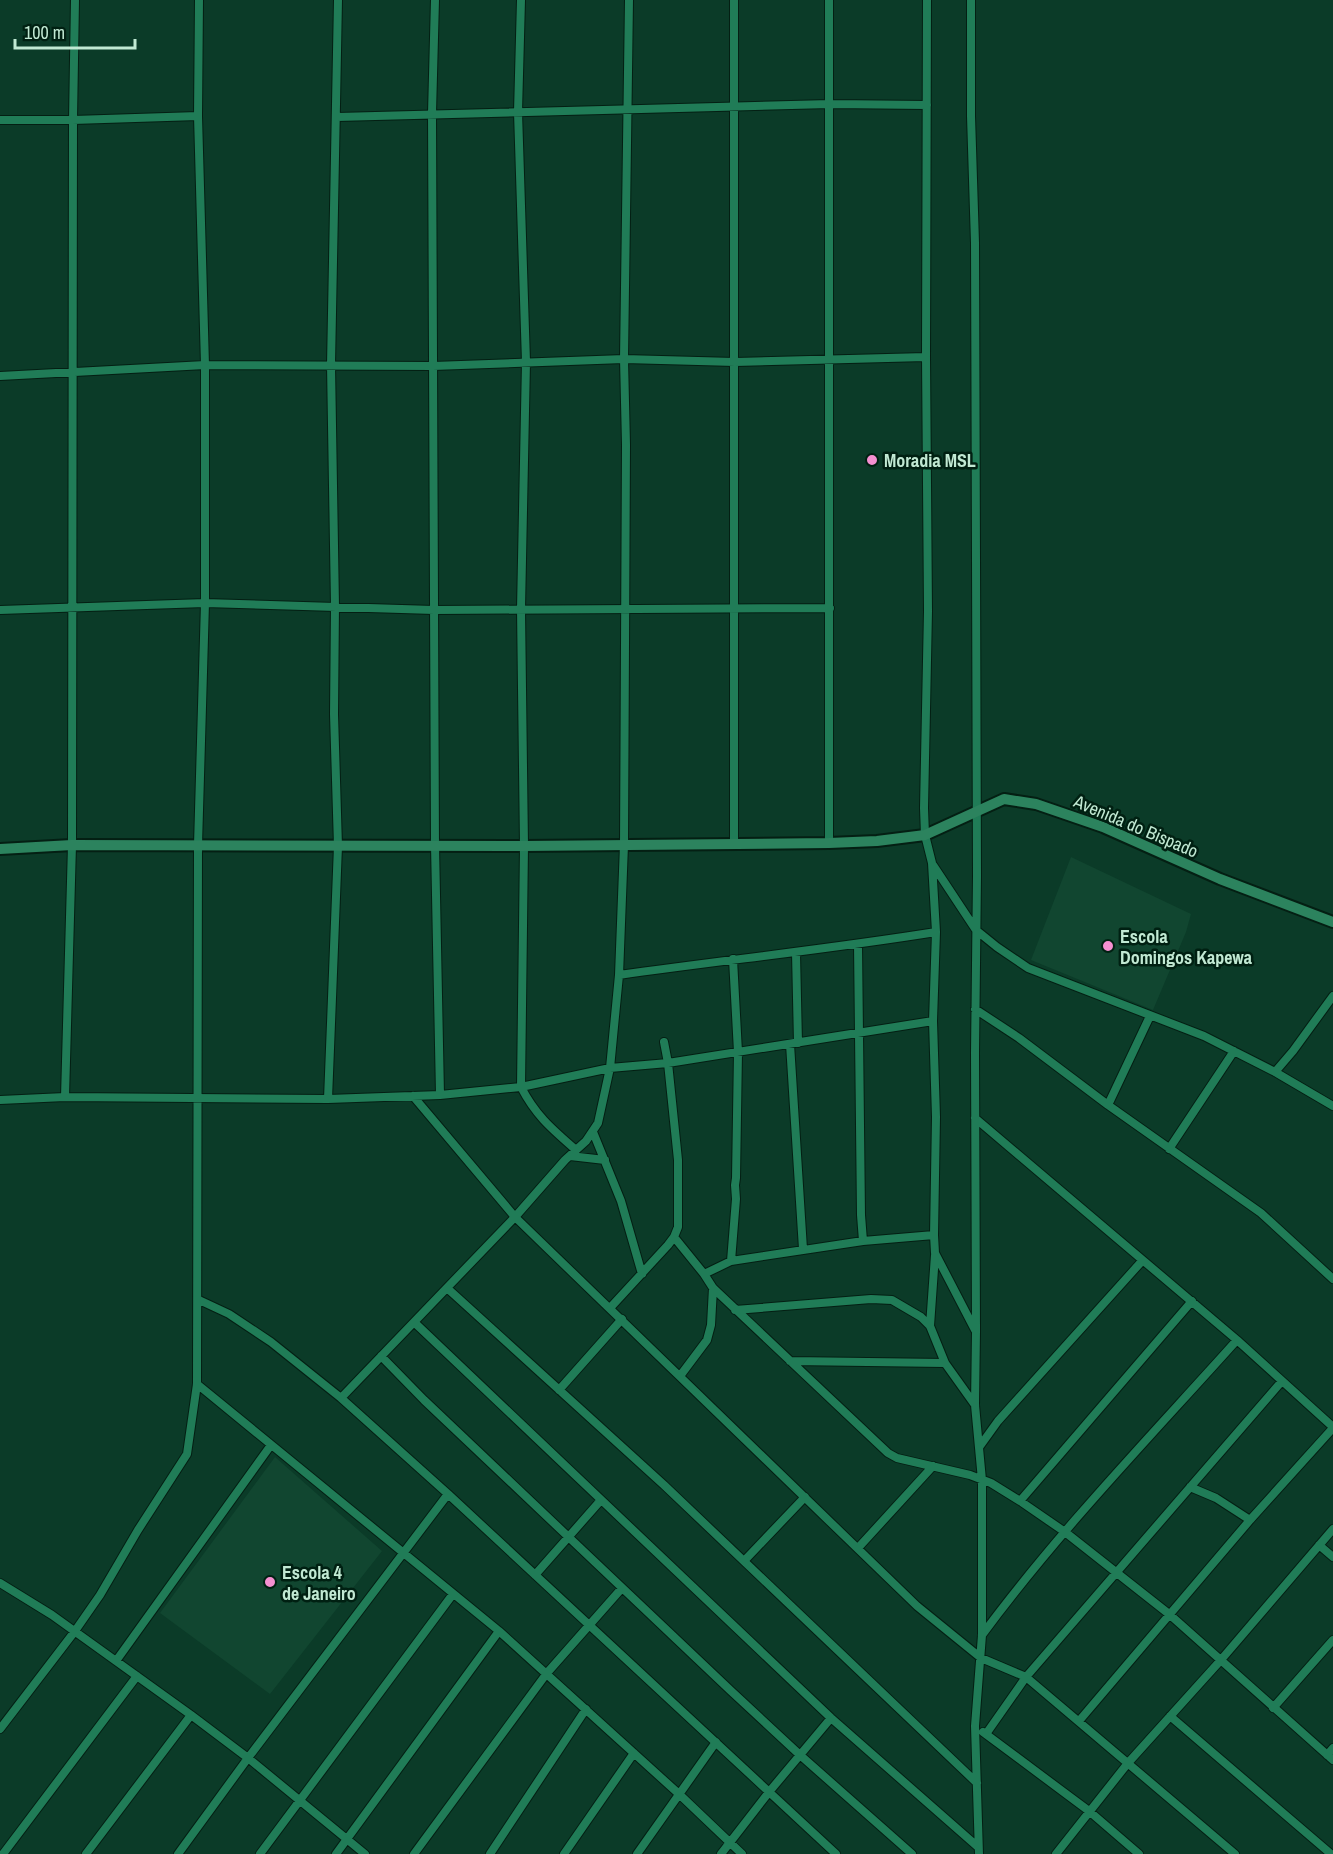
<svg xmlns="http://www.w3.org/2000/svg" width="1333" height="1854" font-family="'Archivo Narrow',sans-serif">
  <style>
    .built { fill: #114630 }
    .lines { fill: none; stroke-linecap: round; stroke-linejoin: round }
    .minor-casing { stroke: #041f13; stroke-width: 10 }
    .secondary-casing { stroke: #041f13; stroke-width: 14 }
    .minor { stroke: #207c57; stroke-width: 8 }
    .secondary { stroke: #2c835e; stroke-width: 10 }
    .poi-dot { fill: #f590d1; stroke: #002012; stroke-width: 2 }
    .labels { text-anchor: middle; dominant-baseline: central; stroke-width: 5; stroke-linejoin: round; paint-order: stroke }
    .poi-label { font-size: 18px; font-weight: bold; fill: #c1e9d3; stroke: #002012; text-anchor: start }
    .street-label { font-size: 18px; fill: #c1e9d3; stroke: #002012 }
  </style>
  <rect width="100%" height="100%" fill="#0b3b28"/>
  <path class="built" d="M1071,857L1191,914L1186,932L1153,1010L1031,960Z
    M275,1457L382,1551L270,1694L160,1613Z"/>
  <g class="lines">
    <g class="minor-casing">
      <path id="minor" d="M435,0L432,113L435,845L440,1095
        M521,0L518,112L526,362L521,609L524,846L521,1087C536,1116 552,1129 576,1150
        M829,0V843
        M927,0L926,357L928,611L924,808L925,835L932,863L936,932L933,1021L936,1117L934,1235L935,1253L975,1330
        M971,0V116L975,243L977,876L975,1053L976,1331L975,1405L982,1480V1635L975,1726L979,1854
        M337,117L830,104L927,105
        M0,120H73L198,116
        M0,376L205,365L433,366L624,359L735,362L926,357
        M0,610L205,603L434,610L830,608
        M734,844V0
        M933,865L976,930L997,947L1028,968L1204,1036L1275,1072L1333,1106
        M858,944L861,1215L863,1241
        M796,953L798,1043
        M619,975C725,960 830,949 936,932
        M975,1009L1019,1038L1108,1105L1261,1213L1333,1279
        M790,1044L803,1249
        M1275,1072L1293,1051L1333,996
        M413,1096L515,1217L565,1160L586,1141L598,1123L610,1068L619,975L624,845L626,445L624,359L629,0
        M65,1097L72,845L73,120L75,0
        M328,1099L338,846L334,714L335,606L331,365L338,0
        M0,1100L65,1097L328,1099L440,1095L521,1087L610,1068L668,1063L933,1021
        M1108,1105L1150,1016
        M975,1118L1237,1340L1333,1427
        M593,1132L621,1201L642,1274
        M1169,1149L1234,1051
        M570,1156L605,1160
        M674,1237L704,1274L713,1288L888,1453L897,1458L970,1475L991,1483L1020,1501L1065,1532L1169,1614L1333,1760
        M731,1261L736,1199L735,1185L736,1178L738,1052L733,959
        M704,1274L731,1261L863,1241L934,1235
        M447,1288L664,1485L977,1783
        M199,1300L229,1314L271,1342L341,1398
        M610,1308L668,1245L674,1237L678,1227V1160L668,1063L664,1042
        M735,1310L871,1299L892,1300L921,1317L930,1326L945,1363L975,1405
        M415,1323L831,1718L978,1847
        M930,1326L935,1255
        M381,1356L424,1400L730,1690L800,1755L912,1854
        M790,1361L945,1363
        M680,1376L707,1340L711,1325L713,1288
        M197,1384L499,1631L679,1794L742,1854
        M559,1390L622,1319
        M980,1446L998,1421L1142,1261
        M1190,1487L1216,1498L1250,1520
        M448,1494L836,1854
        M1020,1501L1192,1301
        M1319,1545L1333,1557
        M858,1548L933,1466
        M744,1561L805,1497
        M535,1575L601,1500
        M0,1583L52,1615L191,1715L248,1758L365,1854
        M982,1635C1059,1531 1150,1437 1237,1340
        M116,1661L271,1445
        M1273,1708L1333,1640
        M1170,1716L1331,1854
        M1079,1721L1250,1520L1333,1428
        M0,1729L75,1631L100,1595L138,1530L187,1454L197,1384L198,845L205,603V365L198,116L199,0
        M983,1732L1089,1811L1139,1854
        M986,1734L1026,1677L1282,1381
        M1327,1755L1333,1748
        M3,1854L137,1676
        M86,1854L191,1715
        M178,1854L248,1758L448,1494L341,1398L515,1217L917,1606L981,1658L1026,1677L1235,1854
        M260,1854L453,1594
        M336,1854L499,1631
        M414,1854L547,1673L622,1588
        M490,1854L586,1709
        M564,1854L634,1753
        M637,1854L716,1742
        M721,1854L769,1792L831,1718
        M1056,1854L1128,1763L1220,1661L1333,1529"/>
    </g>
    <g class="secondary-casing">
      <path id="secondary" d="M0,849L72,845L524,846L829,843L877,841L925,835L1004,799L1036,804L1103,827L1220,879L1333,922"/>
    </g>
    <use href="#minor" class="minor"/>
    <use href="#secondary" class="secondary"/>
  </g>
  <g class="poi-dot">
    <circle cx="872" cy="460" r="6"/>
    <circle cx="1108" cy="946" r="6"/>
    <circle cx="270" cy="1582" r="6"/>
  </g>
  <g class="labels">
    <g class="poi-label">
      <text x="884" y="460">Moradia MSL</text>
      <text x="1120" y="936">Escola<tspan x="1120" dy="21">Domingos Kapewa</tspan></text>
      <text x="282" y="1572">Escola 4<tspan x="282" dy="21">de Janeiro</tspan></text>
    </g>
    <g class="street-label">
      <text transform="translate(1136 826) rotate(23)">Avenida do Bispado</text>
    </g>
  </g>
  <path d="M15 39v9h120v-9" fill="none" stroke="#c1e9d3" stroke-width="3"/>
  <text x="24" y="39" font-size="18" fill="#c1e9d3" stroke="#002012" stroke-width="4.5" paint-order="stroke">100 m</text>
</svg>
